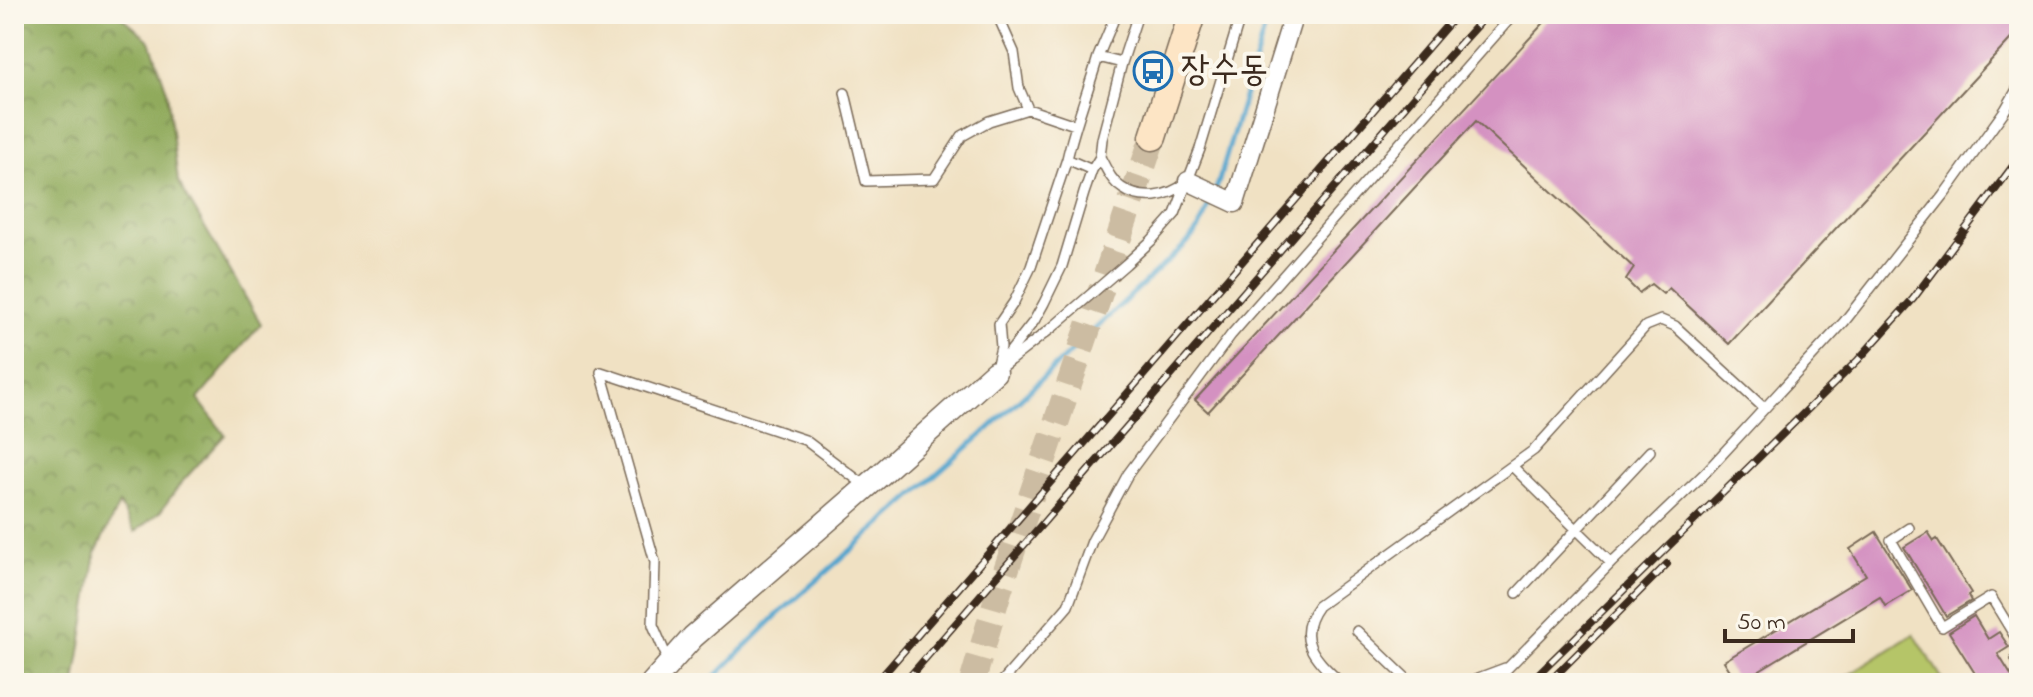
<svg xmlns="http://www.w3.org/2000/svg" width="2033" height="697" font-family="'Indie Flower','Poor Story',sans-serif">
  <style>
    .grass { fill: #b5c567; stroke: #787842; stroke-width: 2 }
    .forest { fill: url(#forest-crowns); stroke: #666a3d; stroke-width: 2 }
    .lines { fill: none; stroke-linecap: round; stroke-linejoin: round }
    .stream { stroke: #53a4cd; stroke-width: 5 }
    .building { fill: #d491c1 }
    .secondary-tunnel { stroke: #ccbca2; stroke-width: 26; stroke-dasharray: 26 13; stroke-linecap: butt }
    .service-casing { stroke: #7a6a58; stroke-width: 12 }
    .minor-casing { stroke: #7a6a58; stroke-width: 21 }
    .tertiary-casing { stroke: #7a6a58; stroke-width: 25 }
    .secondary-casing { stroke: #7a6a58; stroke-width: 29 }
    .service { stroke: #fff; stroke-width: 9 }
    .minor { stroke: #fff; stroke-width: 18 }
    .tertiary { stroke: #fff; stroke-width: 22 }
    .secondary { stroke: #fde5c5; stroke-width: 26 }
    .rail-casing { stroke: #3b2a1e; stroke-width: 8 }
    .rail { stroke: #fbf7ec; stroke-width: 5; stroke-dasharray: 15; stroke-linecap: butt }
    .labels { text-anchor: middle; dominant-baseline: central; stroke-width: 8; stroke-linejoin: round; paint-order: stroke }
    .poi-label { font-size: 36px; fill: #3b2a1e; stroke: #fbf7ec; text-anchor: start }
  </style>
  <defs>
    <pattern id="forest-crowns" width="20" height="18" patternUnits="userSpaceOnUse" patternTransform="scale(2)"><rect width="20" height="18" fill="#90aa5c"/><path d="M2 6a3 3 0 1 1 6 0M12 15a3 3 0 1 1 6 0" fill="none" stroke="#778b4b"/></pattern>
  </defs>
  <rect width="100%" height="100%" fill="#fbf7ec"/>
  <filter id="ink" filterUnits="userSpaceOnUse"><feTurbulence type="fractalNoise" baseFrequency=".0125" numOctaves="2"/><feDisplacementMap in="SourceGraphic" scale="16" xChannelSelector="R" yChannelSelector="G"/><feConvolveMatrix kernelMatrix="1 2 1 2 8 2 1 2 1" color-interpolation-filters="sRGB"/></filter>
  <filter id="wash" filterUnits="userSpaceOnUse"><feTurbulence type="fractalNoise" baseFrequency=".006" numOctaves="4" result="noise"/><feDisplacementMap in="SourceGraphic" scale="32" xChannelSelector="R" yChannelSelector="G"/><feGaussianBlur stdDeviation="1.8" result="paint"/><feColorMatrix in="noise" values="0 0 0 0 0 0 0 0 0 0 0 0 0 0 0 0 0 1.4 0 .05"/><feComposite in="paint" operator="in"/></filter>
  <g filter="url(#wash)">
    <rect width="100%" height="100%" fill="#f0e1c3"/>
    <path class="grass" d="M1914,634L1945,683H1836Z"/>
    <path class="forest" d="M14,14H118L150,41L167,91L178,181L261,324L198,399L225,435L181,483L160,512L135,532L119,504L96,552L75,683H14Z"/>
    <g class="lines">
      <path class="stream" d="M709,683L775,617L987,430L1187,243L1199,228L1218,184L1269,14"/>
    </g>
    <g id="blocks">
      <path class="building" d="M1552,14H2019V30L1729,344L1669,288L1663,294L1651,284L1639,293L1626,280L1634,268L1476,121L1208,412L1195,400Z
        M1876,532L1912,590L1885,606L1880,597L1738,683L1724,661L1866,575L1850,549Z
        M1928,532L1934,541L1937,539L1971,593L1968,595L1971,601L1946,616L1904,547Z
        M1974,616L1988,639L1999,632L2009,647L1998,654L2016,683H1981L1949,632Z"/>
    </g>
  </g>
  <g filter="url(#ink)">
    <use href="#blocks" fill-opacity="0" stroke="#7a6a58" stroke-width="2"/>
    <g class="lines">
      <path class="secondary-tunnel" d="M972,683L999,591L1153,137"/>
      <g class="service-casing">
        <path id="service" d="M997,14L1014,52L1019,88L1028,109
          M1098,57L1116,14
          M845,93L866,181L934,179L962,136L989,121L1028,109L1075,125
          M1100,157C1106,168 1111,181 1122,188C1142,202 1168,197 1186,183
          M1092,170L1067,159C1075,124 1088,91 1098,57L1122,63
          M1002,362L1034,321L1044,303L1062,266L1084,193L1092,170L1100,157L1102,139L1122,63L1138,14
          M997,364L1001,347L999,324L1014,302L1031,267L1067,159
          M601,372L655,562L653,625L669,662
          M601,372L805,440L867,487
          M995,372L1053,327L1126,264L1151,241L1175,214L1200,149L1241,14
          M1512,466L1611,563
          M1909,528L1891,540L1942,627L1991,597L2019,643
          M1517,593L1650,451
          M1357,631L1411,683
          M2019,657L2016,659L2019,664
          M1001,683L1068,606L1092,541L1128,474L1231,335L1514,14
          M1341,683C1317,660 1293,640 1318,606L1534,450L1646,326L1661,320L1675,326L1764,408
          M1465,683L1505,668
          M1493,683L1611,563L1705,473L1844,322L1943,196L2005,110L2019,86"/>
      </g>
      <g class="minor-casing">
        <path id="minor" d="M1188,181L1235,203L1294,14"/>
      </g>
      <g class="tertiary-casing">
        <path id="tertiary" d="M652,683L693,637L878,477L995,372"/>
      </g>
      <g class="secondary-casing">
        <path id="secondary" d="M1153,137L1192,14"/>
      </g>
      <use href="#service" class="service"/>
      <use href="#minor" class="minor"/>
      <use href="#tertiary" class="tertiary"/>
      <use href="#secondary" class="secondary"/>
      <g class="rail-casing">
        <path id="rail" d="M876,683L1457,14
          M904,683L1449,56L1487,14
          M1529,683L1858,360L1913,299L2019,158
          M1548,683L1667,564"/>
      </g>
      <use href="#rail" class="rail"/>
    </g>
  </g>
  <defs>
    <g id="bus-ring" transform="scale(2)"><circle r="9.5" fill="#fbf7ec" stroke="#1f6fb2" stroke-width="1.5"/><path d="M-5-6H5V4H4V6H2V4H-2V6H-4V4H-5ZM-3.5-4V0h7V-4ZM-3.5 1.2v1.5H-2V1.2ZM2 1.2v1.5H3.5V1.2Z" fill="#1f6fb2"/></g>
  </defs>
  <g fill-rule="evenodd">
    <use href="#bus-ring" x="1153" y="71"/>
  </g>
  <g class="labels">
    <g class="poi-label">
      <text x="1181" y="71">장수동</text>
    </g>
  </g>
  <rect width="2033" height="697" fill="none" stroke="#fbf7ec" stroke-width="48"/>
  <path d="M1725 629v12h128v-12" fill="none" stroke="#3b2a1e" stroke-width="4"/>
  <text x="1737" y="629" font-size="24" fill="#3b2a1e" stroke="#fbf7ec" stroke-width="6" paint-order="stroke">50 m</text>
</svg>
